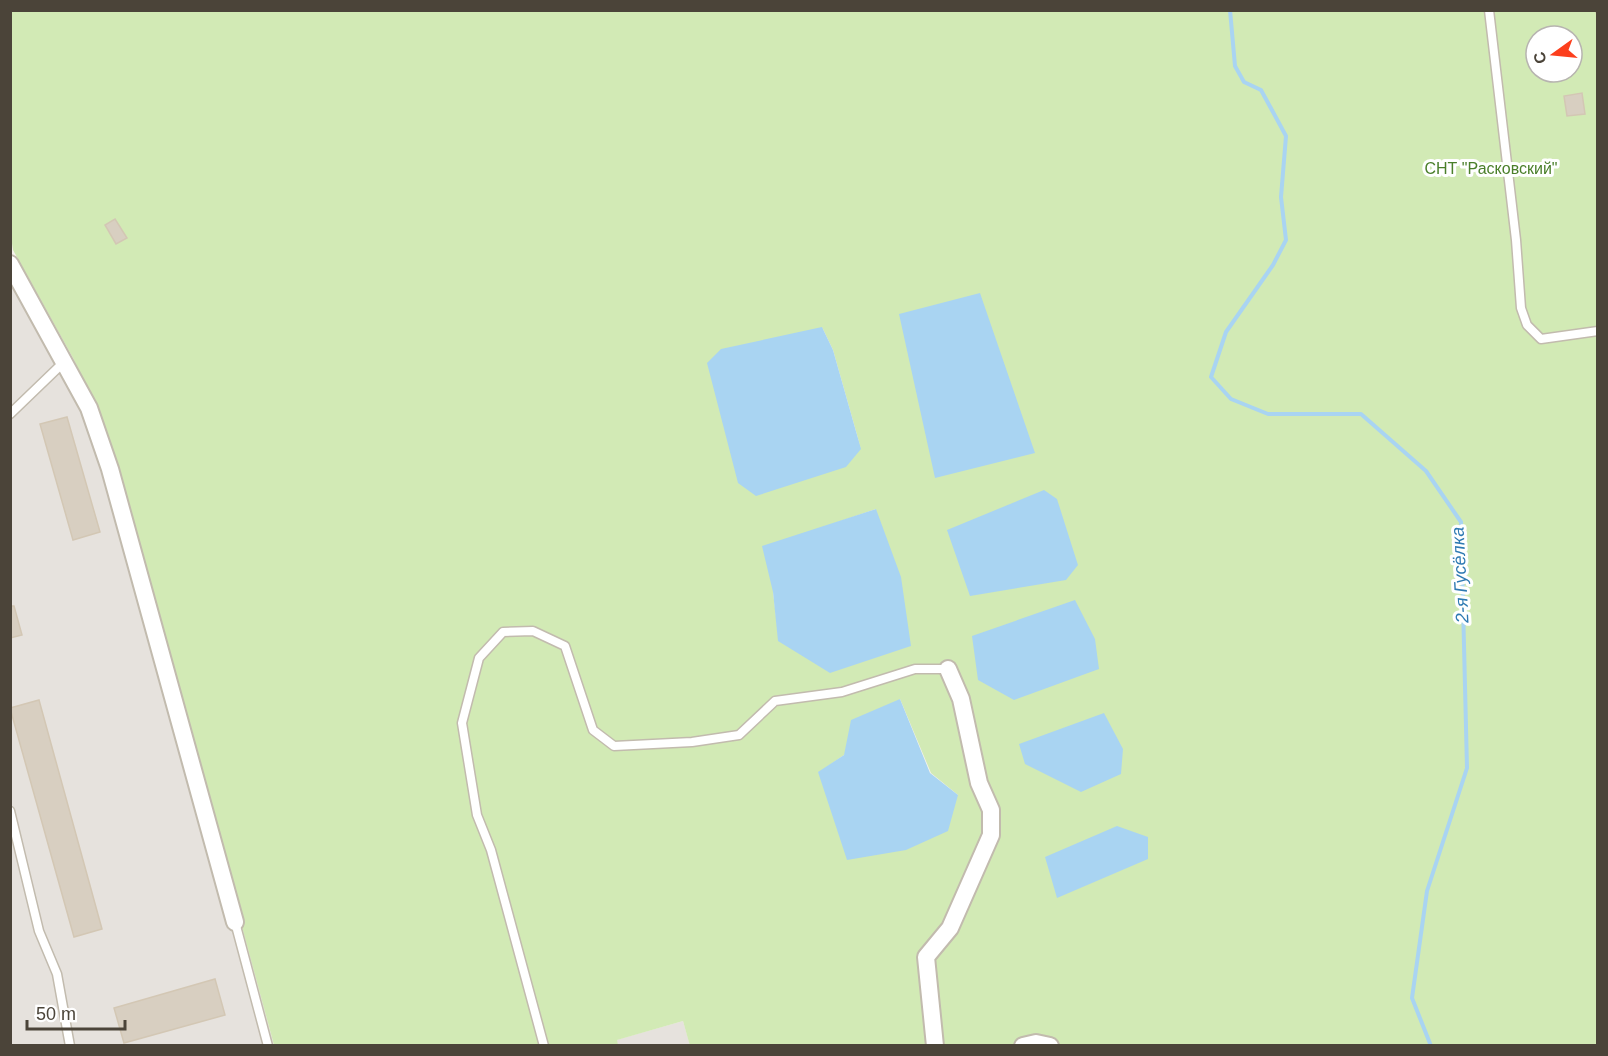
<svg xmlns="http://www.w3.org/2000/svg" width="1608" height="1056" font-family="Arial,sans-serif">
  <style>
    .industrial { fill: #e6e2dd }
    .green { fill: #d2eab5; fill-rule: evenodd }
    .water { fill: #a9d4f2 }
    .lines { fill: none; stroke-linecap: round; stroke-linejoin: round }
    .stream { stroke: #a9d4f2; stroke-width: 4 }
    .building { fill: #d8cfc1; stroke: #d3c7b4; stroke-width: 1.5 }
    .lane-casing { stroke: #c2bbae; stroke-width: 11 }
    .street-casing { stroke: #c2bbae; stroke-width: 20 }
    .path { stroke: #c4b79f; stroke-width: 2; stroke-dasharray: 3 3; stroke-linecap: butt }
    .lane { stroke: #fff; stroke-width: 8 }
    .street { stroke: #fff; stroke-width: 16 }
    .labels { text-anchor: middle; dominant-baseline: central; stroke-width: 6; stroke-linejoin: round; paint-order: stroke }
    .park-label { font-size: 16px; fill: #4a7f2a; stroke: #fff }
    .water-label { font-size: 18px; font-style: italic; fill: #2e7ab2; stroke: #fff }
  </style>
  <rect width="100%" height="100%" fill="#f6f3ec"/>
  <path class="industrial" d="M10,277L75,394L103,462L240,912L274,1045H11Z
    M683,1021L690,1045H618L616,1040Z"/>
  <path class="green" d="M10,11H1597V1045L690,1046L683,1021L617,1040L618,1045H274L119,472L97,408L73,358L13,250L10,230ZM1536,36H1572V72H1536ZM822,327L833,350L861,449ZM876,509L779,641L773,592L835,523ZM900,699L931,773L958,795L818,773L844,755Z"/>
  <path class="water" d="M980,293L1035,453L935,478L899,314Z
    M822,327L833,350L861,449L846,467L756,496L738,483L707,363L721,349Z
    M1044,490L1057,499L1078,565L1066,580L970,596L947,530Z
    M876,509L901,577L911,646L830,673L778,641L773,592L762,546Z
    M1075,600L1095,639L1099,669L1014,700L978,680L972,636Z
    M900,699L930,773L958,795L948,831L906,850L847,860L818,772L844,755L851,720Z
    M1104,713L1123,749L1121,774L1081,792L1025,764L1019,744Z
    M1117,826L1148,837V859L1057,898L1045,857Z"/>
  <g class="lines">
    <path class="stream" d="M1230,10L1235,66L1244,82L1261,90L1286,136L1281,197L1286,240L1273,265L1226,332L1211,377L1231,399L1268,414H1361L1426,471L1461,522L1467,768L1427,891L1412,998L1431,1046"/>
  </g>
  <path class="building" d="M1582,93L1585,114L1567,116L1564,96Z
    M115,219L127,238L116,244L105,225Z
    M67,417L100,532L73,540L40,424Z
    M10,606H14L22,635L10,638Z
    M39,700L102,929L74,937L10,708Z
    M215,979L225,1015L124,1043L114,1008Z"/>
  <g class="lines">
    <g class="lane-casing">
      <path id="lane" d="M1489,10L1516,240L1521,308L1527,325L1541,339L1598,331
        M10,414L64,362
        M10,811L39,931L57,974L70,1046
        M235,922L268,1046
        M544,1046L491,850L477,815L462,723L479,658L503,632L533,631L565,646L593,730L614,746L692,742L739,735L775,701L842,692L915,669H948"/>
    </g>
    <g class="street-casing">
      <path id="street" d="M10,264L89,408L110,469L235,922
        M935,1046L926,957L950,928L991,835V810L979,783L961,699L948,669
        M1023,1046L1036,1043L1050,1046"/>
    </g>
    <path class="path" d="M1596,10L1598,20"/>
    <use href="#lane" class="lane"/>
    <use href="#street" class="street"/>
  </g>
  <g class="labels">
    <g class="park-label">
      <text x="1491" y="168">СНТ "Расковский"</text>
    </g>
    <g class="water-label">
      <text transform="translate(1460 575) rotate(-93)">2-я Гусёлка</text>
    </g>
  </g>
  <rect width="1608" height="1056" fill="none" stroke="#4b4439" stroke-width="24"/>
  <g transform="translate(1554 54) rotate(255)"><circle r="28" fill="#ffffff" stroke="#b7b4b0" stroke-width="1.5"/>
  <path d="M0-4.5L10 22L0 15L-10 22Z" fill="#fc3f1d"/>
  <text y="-9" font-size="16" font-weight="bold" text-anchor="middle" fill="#4b4439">С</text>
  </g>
  <path d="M27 1020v9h98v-9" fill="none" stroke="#4b4439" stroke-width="3"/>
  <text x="36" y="1020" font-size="18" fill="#4b4439" stroke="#ffffff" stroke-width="4.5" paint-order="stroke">50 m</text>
</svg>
